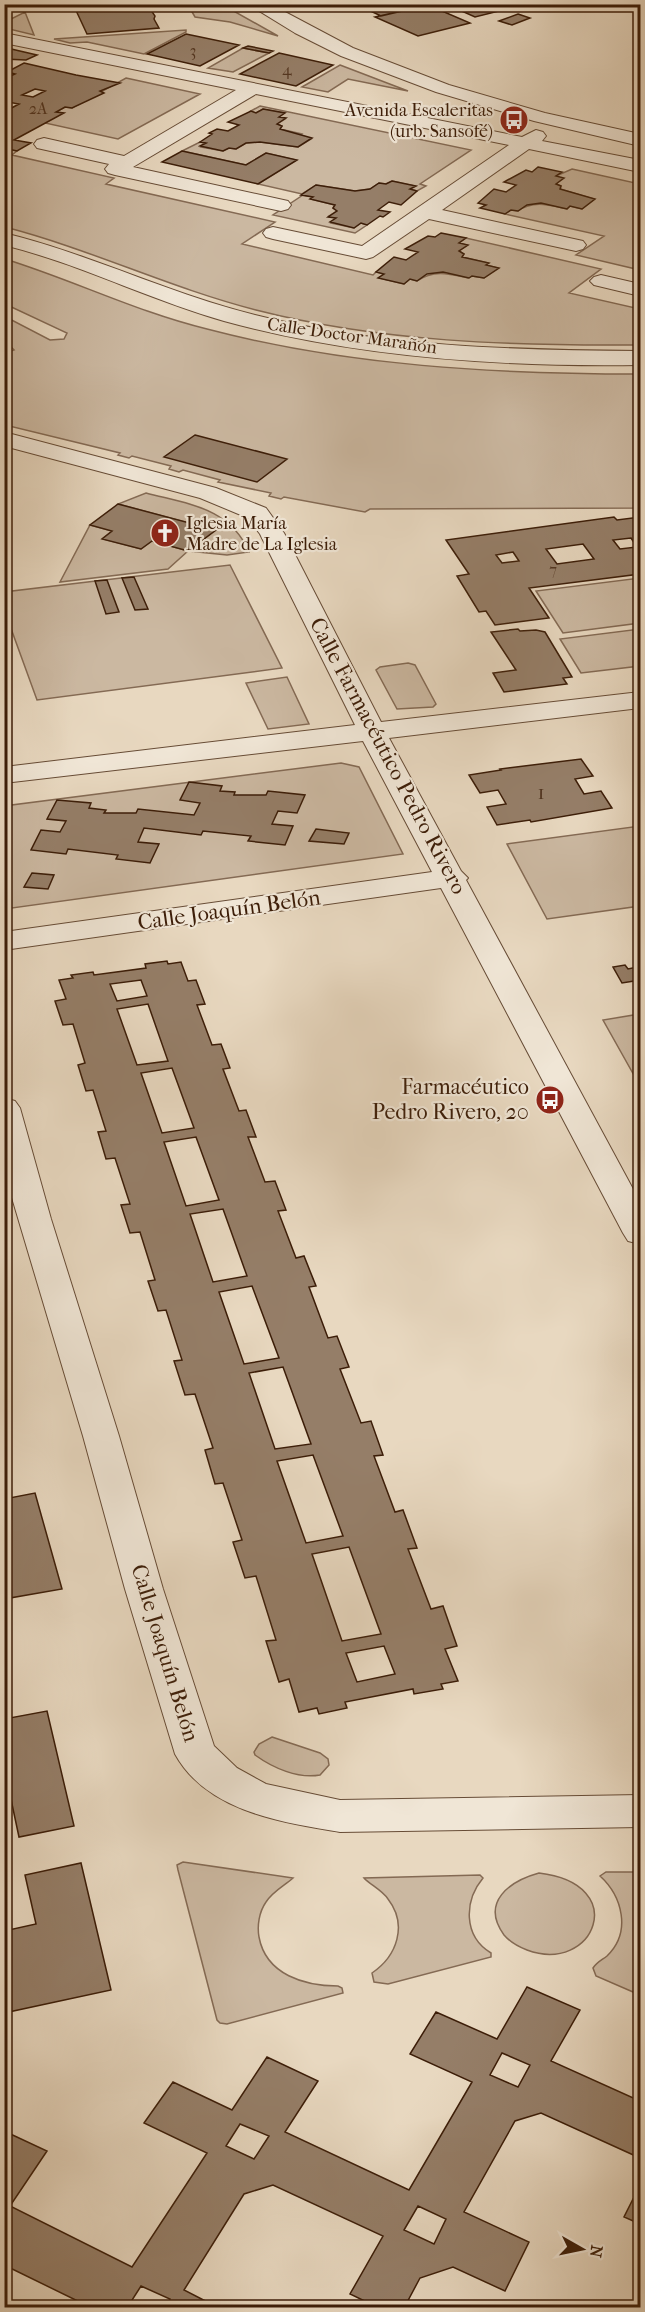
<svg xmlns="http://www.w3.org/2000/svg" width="645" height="2312" font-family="'IM FELL French Canon',serif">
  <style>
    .green { fill: #cbb8a1; stroke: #846a54; stroke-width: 1.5 }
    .building { fill: #957e68; stroke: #3c1d08; stroke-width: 1.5; fill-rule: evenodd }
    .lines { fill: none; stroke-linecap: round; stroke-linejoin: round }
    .minor-casing { stroke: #674c36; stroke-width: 2 }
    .tertiary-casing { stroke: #674c36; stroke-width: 2 }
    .minor { fill: #f0e6d6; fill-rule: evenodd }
    .tertiary { fill: #f0e6d6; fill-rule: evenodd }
    .labels { text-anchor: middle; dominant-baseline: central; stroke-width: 4.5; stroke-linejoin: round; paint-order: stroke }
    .far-number-label { font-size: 16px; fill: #523520 }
    .far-poi-label { font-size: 18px; fill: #3c1d08; stroke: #f0e6d6; text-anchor: end }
    .far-street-label { font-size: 18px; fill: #3c1d08; stroke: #f0e6d6 }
    .number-label { font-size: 20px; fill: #523520 }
    .street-label { font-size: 22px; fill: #3c1d08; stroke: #f0e6d6 }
    .poi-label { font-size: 22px; fill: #3c1d08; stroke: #f0e6d6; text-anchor: end }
  </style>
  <rect width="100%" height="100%" fill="#e8d8c0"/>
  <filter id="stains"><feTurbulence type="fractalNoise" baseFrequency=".00333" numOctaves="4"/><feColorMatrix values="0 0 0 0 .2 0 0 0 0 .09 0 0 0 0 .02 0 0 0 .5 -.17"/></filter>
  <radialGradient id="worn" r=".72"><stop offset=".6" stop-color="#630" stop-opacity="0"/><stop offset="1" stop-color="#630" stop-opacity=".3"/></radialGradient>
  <path class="green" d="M188,5H223L278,36L230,22L195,17Z
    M25,12L34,35L5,28V22Z
    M186,30V32L144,54L87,42L70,43L54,39Z
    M243,48L269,53L233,72L208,68Z
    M340,65L408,91L348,79L328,92L302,87Z
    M126,78L200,94L118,139L45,123L62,113L56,112L65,107L72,108Z
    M260,106L471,150L420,184L426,186L417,191L410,189L415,186L392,181L386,184L379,183L370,189L355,191L316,185L302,194L258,184L296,160L266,153L246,165L182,151L200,142L206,143L201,147L223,151L229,148L236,149L246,143L260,142L298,147L311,139L300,136L302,134L280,129L282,126L277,124L285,119L279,117L284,113L263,109L256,113L251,111Z
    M4,148L17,151L12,155L114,178L106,184L275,222L242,244L373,275L376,272L384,274L379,278L404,284L410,279L417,281C434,269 450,274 468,278L472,276L484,278L498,268L486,265L488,263L462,257L464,254L459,251L467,245L459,243L466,238L601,269L569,293L640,309V345C512,346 381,342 256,310C170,288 90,249 5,227Z
    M572,169L640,184V270L576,255L604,236L505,214L511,210L518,211C533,200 549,205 567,209L570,206L582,209L594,199L560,189L561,186L556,184V176Z
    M303,195L313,197L311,199L335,205L333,208L337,211L329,216L336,218L331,223L354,228L361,223L367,225L355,233L273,215Z
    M5,259C73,280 137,312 207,329C348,366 495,374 640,374V508L370,509L365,512L284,497L281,499L269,496L271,493L218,482L220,480L183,470L179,472L169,469L171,466L132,456L129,458L118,455L120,453L5,425L8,423L4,422L5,353L14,350L5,341L4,316L50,340L64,339L67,333L5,304Z
    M146,493C187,504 230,507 249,552L227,555L188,551L168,569L60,582L90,525L112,531L103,539L141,549L152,541L188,551L215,530L118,504Z
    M230,565L282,668L37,700L5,612L4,592Z
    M640,578V623L563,633L536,591Z
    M640,629V666L581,673L560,639Z
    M408,663L415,665L436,704L433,707L397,709L376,670L380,667Z
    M287,677L309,724L268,729L246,683Z
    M341,763L359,767L403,854L5,909L4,806Z
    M640,826V906L547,919L507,844Z
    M640,1014V1086L603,1020Z
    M272,1737L320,1753L328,1759L329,1765L320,1775C298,1779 273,1768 255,1755L254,1752L259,1744Z
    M183,1862L293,1878C284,1886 273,1891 266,1902C259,1912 257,1926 259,1937C266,1975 305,1986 338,1986L342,1988L343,1993L227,2024L220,2023L217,2020L178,1870L177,1865Z
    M606,1872H640V1995L596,1976L593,1968C597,1962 602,1960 607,1956C632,1932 622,1896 600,1876Z
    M539,1873C632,1884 594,1975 527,1950C519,1947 510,1942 504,1935C480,1902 510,1881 539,1873Z
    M480,1875L483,1878C464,1901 463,1936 491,1953V1957L388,1984L374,1982L372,1973C397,1956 408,1925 388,1899C382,1890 369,1884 364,1878Z"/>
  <path class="building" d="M73,4H147L155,16L154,19L159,28L87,34Z
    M385,4H427L428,5L381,16L366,9Z
    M446,4H527L475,17Z
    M428,5L470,23L418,36L375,17Z
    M518,14L530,18L512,25L499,21Z
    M186,34L239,45L200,66L147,54Z
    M248,46L273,51L269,53L243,48Z
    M7,48L37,55L26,60L4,59V49Z
    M279,53L333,65L296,86L240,74Z
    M24,63L76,75L120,83L100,91L104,93L72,108L65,107L56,112L64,113L14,140L31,143L17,151L4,148V112L19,104L8,102L4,104V79L15,74L7,72ZM35,89L45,91L33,97L22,95Z
    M263,109L285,113L279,117L286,118L277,124L282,126L280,129L312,138L298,147L260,142L246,143L236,149L229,148L223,151L200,146L206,143L200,142L212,134L209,133L217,129L228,131L239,125L228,122L251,111L256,113Z
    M182,151L246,165L266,153L297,160L258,184L162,162Z
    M538,167L562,172L556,176L564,178L556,184L561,186L560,189L595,199L582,209L570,206L567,209L541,203L527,205L518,211L511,210L505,214L480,208L486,205L478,203L494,189L506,192L516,185L504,182L526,170L532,172Z
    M392,181L416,186L410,189L417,191L401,205L389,202L378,210L390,212L383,217L380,216L367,225L361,223L354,228L330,222L336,218L328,217L337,211L333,208L335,205L310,199L313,197L301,195L316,185L355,191L370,189L379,183L386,184Z
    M441,233L466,238L459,243L468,245L459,251L464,254L462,257L489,263L486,265L499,268L484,278L472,276L469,278L443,272L427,274L417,281L410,279L404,284L378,278L384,274L376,272L394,257L406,260L418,252L405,249L428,236L435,237Z
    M195,435L287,459L257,482L164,457Z
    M118,504L216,530L188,551L152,541L141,549L102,539L112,531L90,525Z
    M614,517L617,520L640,517V574L529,588L549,618L495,625L486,611L479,612L457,576L469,574L446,540ZM631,538L637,547L620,549L613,540ZM583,544L594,559L557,564L546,549ZM513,552L519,561L502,563L496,555Z
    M134,577L148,609L135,610L122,578Z
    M107,580L119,612L106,614L95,581Z
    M518,629L520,631L536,630L545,632L572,677L563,678L567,684L504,692L493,673L516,670L491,632Z
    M581,759L593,776L575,779L584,794L601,791L612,808L531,822L530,820L497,825L487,807L506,804L498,790L480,793L469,775L501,770L500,769Z
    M189,782L222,786L220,791L235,792L234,795H266L268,791L305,795L297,813L278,811L272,824L293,826L285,845L248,841L251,836L203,831L201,835L144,828L138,842L159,844L150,863L116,859L118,855L68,849L66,854L31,850L41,830L60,832L66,821L47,819L57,800L91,803L89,808L106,810L104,813H136L138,809L194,815L200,803L180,800Z
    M316,829L349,833L344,844L309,841Z
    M32,873L54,875L48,889L24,887Z
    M167,961L168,964L181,962L188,981L196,980L205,1004L197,1005L212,1045L221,1044L230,1068L223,1069L239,1111L246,1110L256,1137H248L265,1182L275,1181L286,1210L278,1211L296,1258L304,1256L316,1286L309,1287L328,1338L337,1336L349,1367L340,1369L361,1423L371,1421L383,1455L374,1456L395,1512L403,1510L417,1548L408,1549L431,1609L443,1606L457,1646L445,1649L458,1681L441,1684L443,1689L414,1694L413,1689L345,1702L347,1708L319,1714L317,1708L299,1712L289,1679L279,1682L266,1641L276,1640L256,1576L245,1578L233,1542L242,1540L223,1483L215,1484L205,1450L213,1448L195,1394L185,1395L174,1361L182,1360L166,1310L158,1311L148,1281L155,1280L140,1232L130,1233L121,1205L130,1204L115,1158L106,1159L98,1132L106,1131L93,1090L86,1091L78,1065L85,1063L73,1024L63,1025L55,1001L66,999L59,980L73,978L71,975L93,972L94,975L146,968L145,964ZM141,980L147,996L117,1001L110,984ZM148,1004L168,1061L137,1065L117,1009ZM172,1068L194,1128L162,1133L141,1073ZM196,1137L219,1200L186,1206L164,1142ZM223,1209L247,1276L213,1282L190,1214ZM252,1286L279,1358L244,1364L219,1292ZM283,1367L311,1444L275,1449L249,1373ZM313,1455L343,1536L306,1543L277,1461ZM349,1547L381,1634L342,1641L312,1554ZM384,1646L395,1674L357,1682L346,1653Z
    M625,965L628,969L637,967L640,973V980L622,983L613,967Z
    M35,1493L62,1589L4,1599V1499Z
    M47,1711L74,1826L19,1837L9,1790L4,1791V1719Z
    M81,1863L111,1990L4,2013V1931L36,1924L25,1875Z
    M527,1987L580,2010L551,2061L640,2101V2158L541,2113L515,2121L464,2212L529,2242L505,2291L453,2267L420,2278L404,2308H379L350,2294L383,2236L273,2185L244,2194L184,2290L219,2308H164L170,2299L141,2286L127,2308H92L4,2265V2131L47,2151L10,2206L132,2267L207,2153L144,2123L173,2082L232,2110L267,2057L318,2081L285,2132L409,2190L472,2082L410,2054L436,2012L497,2039ZM502,2053L530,2065L518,2087L490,2075ZM240,2124L269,2136L254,2159L226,2146ZM418,2206L446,2219L434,2244L404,2230Z
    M640,2185V2224L624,2217Z"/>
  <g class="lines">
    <g class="minor-casing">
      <path id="minor" d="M4,33L522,137L536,130L543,132L546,136L542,141L640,160V172L529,149L442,210L583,241L586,245L583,249L576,251L429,219L373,257L366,259L273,239L266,237L263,233L266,229L273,227L362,246L509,145L256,94L133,167L288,201L291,205L288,209L281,211L115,175L108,173L105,169L109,164L37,148L34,144L37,140L44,138L124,156L236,90L4,43Z
        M4,233C90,254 170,294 255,315C381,347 512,350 640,351V365C502,367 358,358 224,321C150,300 80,264 4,245Z
        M601,275L640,284V296L594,285L590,281L594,277Z
        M4,432L216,488L266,508L284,533L381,722L640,692V708L389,738L461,871L468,878L466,880L640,1202V1244L628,1241L623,1233L441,888L4,950V932L432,872L363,741L4,783V767L355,725L260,534L248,518L200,498L4,446Z
        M4,1098L15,1101L20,1108L51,1219L119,1436L163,1589L214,1746L237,1768L266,1784L340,1800L640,1795V1827L340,1832C282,1822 207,1812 175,1754L125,1589L83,1436L4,1171Z"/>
    </g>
    <g class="tertiary-casing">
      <path id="tertiary" d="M248,4H270L353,48L449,85L545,113L640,134V146L534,121L436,92L341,56L295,33Z"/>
    </g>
    <use href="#minor" class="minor"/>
    <use href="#tertiary" class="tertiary"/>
  </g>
  <defs>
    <g id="bus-disc" transform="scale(1.5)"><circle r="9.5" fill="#8f2418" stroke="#f0e6d6"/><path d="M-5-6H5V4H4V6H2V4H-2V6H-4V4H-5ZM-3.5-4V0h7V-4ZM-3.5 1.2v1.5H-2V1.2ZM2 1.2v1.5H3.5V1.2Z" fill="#fff"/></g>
    <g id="church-disc" transform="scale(1.5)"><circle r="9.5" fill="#8f2418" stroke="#f0e6d6"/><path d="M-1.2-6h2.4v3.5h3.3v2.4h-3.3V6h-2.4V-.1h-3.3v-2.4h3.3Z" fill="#fff"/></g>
  </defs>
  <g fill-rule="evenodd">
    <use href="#bus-disc" x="514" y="120"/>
    <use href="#church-disc" x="165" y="533"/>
    <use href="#bus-disc" x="550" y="1100"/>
  </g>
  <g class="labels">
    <g class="far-number-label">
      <text x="193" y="50">3</text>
      <text x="287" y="69">4</text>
      <text x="38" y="108">2A</text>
      <text x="553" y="569">7</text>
    </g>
    <g class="far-poi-label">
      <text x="493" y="110">Avenida Escaleritas<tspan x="493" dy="21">(urb. Sansofé)</tspan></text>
      <text x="186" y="523" text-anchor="start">Iglesia María<tspan x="186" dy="21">Madre de La Iglesia</tspan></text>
    </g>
    <g class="far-street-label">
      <text transform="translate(352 336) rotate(8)">Calle Doctor Marañón</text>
    </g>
    <g class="number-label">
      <text x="541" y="792">1</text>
    </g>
    <g class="street-label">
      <text transform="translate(388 756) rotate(62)">Calle Farmacéutico Pedro Rivero</text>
      <text transform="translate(229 910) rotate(-8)">Calle Joaquín Belón</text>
      <text transform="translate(165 1653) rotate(73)">Calle Joaquín Belón</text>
    </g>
    <g class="poi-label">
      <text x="529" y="1087">Farmacéutico<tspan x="529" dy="25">Pedro Rivero, 20</tspan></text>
    </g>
  </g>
  <rect width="645" height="2312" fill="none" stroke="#e8d8c0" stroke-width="24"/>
  <rect x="6" y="6" width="633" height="2300" fill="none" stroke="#3c1d08" stroke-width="3"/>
  <rect x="12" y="12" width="621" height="2288" fill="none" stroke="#3c1d08" stroke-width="1.5"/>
  <g transform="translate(582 2249) rotate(99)" stroke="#f0e6d6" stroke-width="4.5" paint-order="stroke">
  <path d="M0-4.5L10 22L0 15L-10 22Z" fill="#3c1d08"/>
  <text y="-9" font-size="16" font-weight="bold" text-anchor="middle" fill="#3c1d08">N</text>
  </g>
  <rect width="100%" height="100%" filter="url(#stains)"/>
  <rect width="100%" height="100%" fill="url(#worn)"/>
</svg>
